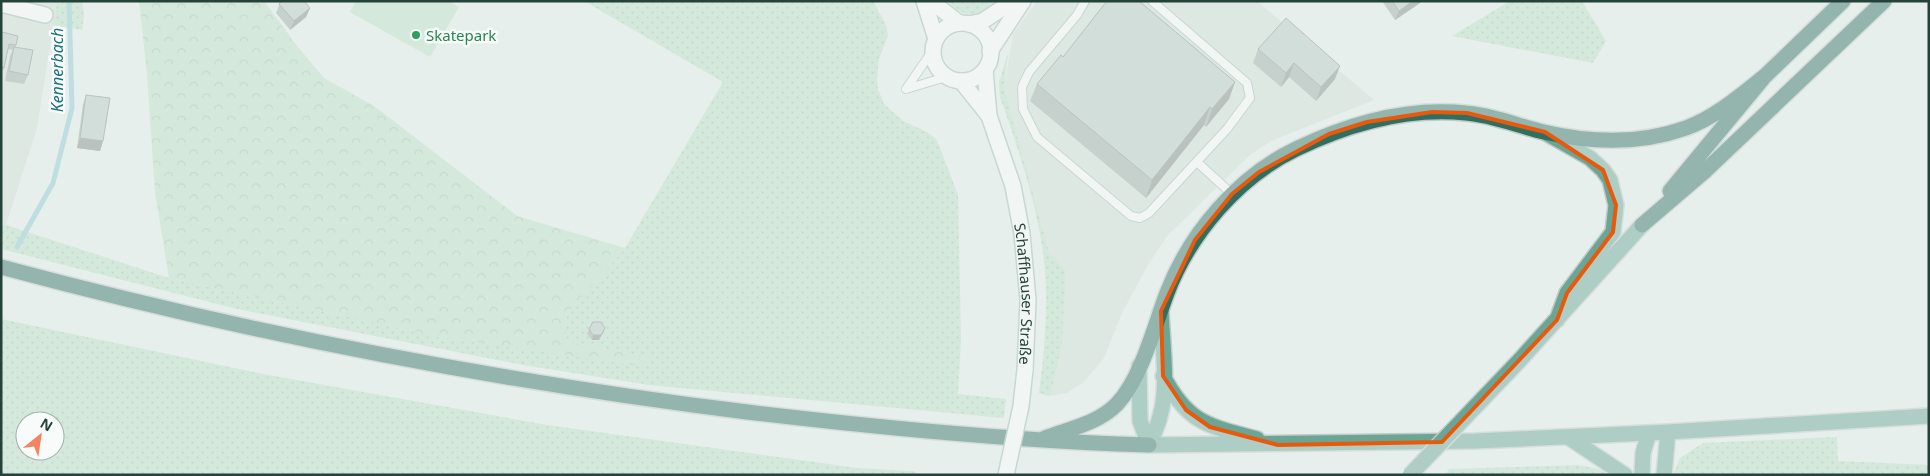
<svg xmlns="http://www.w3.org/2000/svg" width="1930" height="476" font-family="'Noto Sans',sans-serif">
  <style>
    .built { fill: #d4dfda }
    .grass { fill: url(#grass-dots); fill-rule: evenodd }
    .forest { fill: url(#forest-crowns) }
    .garden { fill: #bfe0c8 }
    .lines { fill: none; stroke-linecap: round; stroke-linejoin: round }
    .stream { stroke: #8ec9d4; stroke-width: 5 }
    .lane-casing { stroke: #a8b8b2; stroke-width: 10 }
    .street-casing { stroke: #a8b8b2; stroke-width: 18 }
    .secondary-casing { stroke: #a4bbb3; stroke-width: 18 }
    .primary-casing { stroke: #c2cac8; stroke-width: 18 }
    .highway-casing { stroke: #c2cac8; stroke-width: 18 }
    .lane { stroke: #fff; stroke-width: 8 }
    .street { stroke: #fff; stroke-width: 15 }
    .secondary { stroke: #fff; stroke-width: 15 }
    .primary { stroke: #6aa596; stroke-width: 15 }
    .highway { stroke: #2f6f62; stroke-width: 15 }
    .secondary-bridge-casing { stroke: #a4bbb3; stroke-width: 18; stroke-linecap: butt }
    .primary-bridge-casing { stroke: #c2cac8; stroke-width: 18; stroke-linecap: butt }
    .secondary-bridge { stroke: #fff; stroke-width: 15 }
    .primary-bridge { stroke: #6aa596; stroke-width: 15 }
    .wall { fill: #a1aea9 }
    .shaded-wall { fill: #838d89 }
    .building { fill: #bbcac4; stroke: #838d89 }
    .marked { fill: none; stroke: #e8590c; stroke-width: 4; stroke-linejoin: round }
    .leisure-dot { fill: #2e9e5b; stroke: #f7fbf9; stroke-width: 2 }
    .labels { text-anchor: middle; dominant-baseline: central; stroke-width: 5; stroke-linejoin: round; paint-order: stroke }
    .leisure-label { font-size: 15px; fill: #27864d; stroke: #f7fbf9; text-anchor: start }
    .street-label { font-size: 15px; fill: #24423a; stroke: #f7fbf9 }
    .water-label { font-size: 16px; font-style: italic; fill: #1c6f80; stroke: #f7fbf9 }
  </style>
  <defs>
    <pattern id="grass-dots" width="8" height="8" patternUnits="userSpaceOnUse" patternTransform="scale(1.25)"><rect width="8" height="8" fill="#bfe0c8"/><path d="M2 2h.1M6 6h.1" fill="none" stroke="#a4c1ad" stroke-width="1.8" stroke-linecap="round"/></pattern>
    <pattern id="forest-crowns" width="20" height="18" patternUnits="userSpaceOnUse" patternTransform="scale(1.25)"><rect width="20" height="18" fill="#bfe0c8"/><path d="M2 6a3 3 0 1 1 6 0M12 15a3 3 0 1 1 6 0" fill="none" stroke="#a4c1ad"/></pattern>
  </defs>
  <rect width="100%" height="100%" fill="#e6efeb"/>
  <path class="built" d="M1,1H57L37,128L6,225H1Z
    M1037,1H1257L1374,100L1271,141L1250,155L1168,235L1149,263L1122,313L1104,358L1084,382L1067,393L1050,396L1062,345L1066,271L1049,252L1004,88L1013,34Z"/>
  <path class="grass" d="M57,1H82L84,17L82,30L53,25Z
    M584,1H873L886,25L888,35L879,59L877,78L878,89L884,104L903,121L927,132L937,140L958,195L961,339L958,394L1006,399L1004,418L649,385L523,365L237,309L1,249V225H6L169,278L440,337L649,357L565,341L567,314L625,248L723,82Z
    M1510,1H1582L1606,41L1593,63L1452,36Z
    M949,2L998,3C981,14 964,21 949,2Z
    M1008,53L1004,88L1049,252L1066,271L1062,345L1050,396L1039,393C1043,363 1046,332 1046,301C1047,232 1023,162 1000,97L999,82Z
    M1,319L263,374L547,425L857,468L912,471L924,475H1ZM25,421H55V451H25Z
    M1837,437L1838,461L1929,465V475H1673L1680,458L1703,443Z
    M1579,465L1598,469L1609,475H1445L1449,469Z"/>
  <path class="forest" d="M139,1H264L297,46L324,78L374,106L517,216L625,248L567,314L565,341L649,357L642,366L440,337L169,278L155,192L147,74Z"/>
  <path class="garden" d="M356,1H448L459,7L430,57L350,12Z"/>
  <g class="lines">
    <path class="stream" d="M17,247L53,183L72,108L69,1"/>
    <g class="lane-casing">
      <path id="lane" d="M1085,1L1077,15L1029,72L1022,87L1023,109L1037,137L1131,216L1140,218L1149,213L1227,129L1250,98L1247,83L1152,1
        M906,89L933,50
        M906,89L946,77
        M1197,162L1232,194"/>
    </g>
    <g class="street-casing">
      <path id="street" d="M1,4L45,15
        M969,24L983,21L1013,1
        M990,51L1023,1"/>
    </g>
    <g class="secondary-casing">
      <g id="secondary">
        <path d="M924,1L936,39"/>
        <path d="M931,1L959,23"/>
        <circle cx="962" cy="52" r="29"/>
        <path id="s1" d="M985,70L989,116L1013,186L1022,234L1028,300L1025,370"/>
        <path d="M961,81L989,116"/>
      </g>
    </g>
    <g class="primary-casing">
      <path id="primary" d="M1546,133L1590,158L1603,170L1610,180L1616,205L1613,232L1567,293L1557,320
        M1519,361L1642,225
        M1139,366L1140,421L1149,445
        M1163,376C1188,424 1209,426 1257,439
        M1568,437L1625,475
        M1149,445L1475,441L1668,432L1929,416
        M1149,445C1153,435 1158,426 1160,416C1169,388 1162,341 1161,311
        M1642,475L1643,453L1649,433
        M1664,475L1668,432"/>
    </g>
    <g class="highway-casing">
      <path id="highway" d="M1670,191L1765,76L1843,1
        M1642,225L1704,172L1884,1
        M1,267C247,333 495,381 747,412C881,428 1015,441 1149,445
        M1045,438C1069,429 1099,423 1117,404C1142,377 1154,327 1167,293C1190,233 1238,177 1296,149C1348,124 1408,107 1466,113C1493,115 1518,126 1544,132C1591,143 1641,144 1686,128C1716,117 1741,95 1765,76"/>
    </g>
    <use href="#lane" class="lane"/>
    <use href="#street" class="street"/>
    <use href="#secondary" class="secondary"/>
    <use href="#primary" class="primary"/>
    <use href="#highway" class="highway"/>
    <g class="secondary-bridge-casing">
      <path id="secondary-bridge" d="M1006,475L1021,406L1025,370"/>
    </g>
    <g class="primary-bridge-casing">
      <path id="primary-bridge" d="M1410,475L1519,361"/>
    </g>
    <use href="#secondary-bridge" class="secondary-bridge"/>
    <use href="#primary-bridge" class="primary-bridge"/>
  </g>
  <path class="wall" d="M278,1H304L310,8L306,17L290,30L276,13L280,3Z
    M1382,1H1421L1420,3L1395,20Z
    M2,32L16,45V47L28,75L24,84L5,81L10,56L13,50L8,49L4,68L2,72H1V36Z
    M1258,49L1335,79L1316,101L1289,77L1281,87L1253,63Z
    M1063,57L1235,82L1229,99L1206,127L1204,125L1146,198L1030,101L1037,84Z
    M86,95L103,141L100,151L77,148L83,104Z
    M589,329L603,333L599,340H592L587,334Z"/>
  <path class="shaded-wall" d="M1413,1H1421L1420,3L1395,20L1399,11Z
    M310,8L306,17L290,30L294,21Z
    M1294,63L1289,77L1281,87L1286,73Z
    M1340,66L1335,79L1316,101L1321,87Z
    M1235,82L1229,99L1206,127L1212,109Z
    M1210,107L1204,125L1146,198L1152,180Z
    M80,138L103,141L100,151L77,148Z
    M605,328L599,340H592L593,335Z"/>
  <path class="building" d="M282,1H304L310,8L294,21L279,4Z
    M1107,1H1139L1235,82L1212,109L1210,107L1152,180L1037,84L1061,55L1063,57Z
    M1392,1H1413L1399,11Z
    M1286,18L1340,66L1321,87L1294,63L1286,73L1258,49Z
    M2,32L18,36L16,45L9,44L4,68L1,67V38Z
    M14,47L33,50L28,75L9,71Z
    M86,95L110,98L103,141L80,138Z
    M593,322H601L605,328L601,335H593L589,329Z"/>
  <path d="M0 0H1930V476H0ZM1432,112L1467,113L1545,132L1603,170L1616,205L1613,232L1567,293L1557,320L1442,442L1278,445L1210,427L1186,410L1163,376L1161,311L1195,240L1232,194L1259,172L1329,134L1367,122Z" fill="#e6efeb" fill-opacity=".55" fill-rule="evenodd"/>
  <path class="marked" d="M1432,112L1467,113L1545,132L1603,170L1616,205L1613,232L1567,293L1557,320L1442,442L1278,445L1210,427L1186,410L1163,376L1161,311L1195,240L1232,194L1259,172L1329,134L1367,122Z"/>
  <circle class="leisure-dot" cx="416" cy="35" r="5"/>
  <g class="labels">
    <g class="leisure-label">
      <text x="426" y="35">Skatepark</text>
    </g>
    <g class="street-label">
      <text stroke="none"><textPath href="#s1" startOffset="229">Schaffhauser Straße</textPath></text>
    </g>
    <g class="water-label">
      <text transform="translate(57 70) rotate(-90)">Kennerbach</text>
    </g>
  </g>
  <rect width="1930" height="476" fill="none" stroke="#24423a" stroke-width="5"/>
  <g transform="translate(40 436) rotate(30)"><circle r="24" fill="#f7fbf9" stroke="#a3b1ad"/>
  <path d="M0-4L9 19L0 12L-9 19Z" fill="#f4845f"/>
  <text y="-8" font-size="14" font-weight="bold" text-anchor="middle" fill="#24423a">N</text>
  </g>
</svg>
